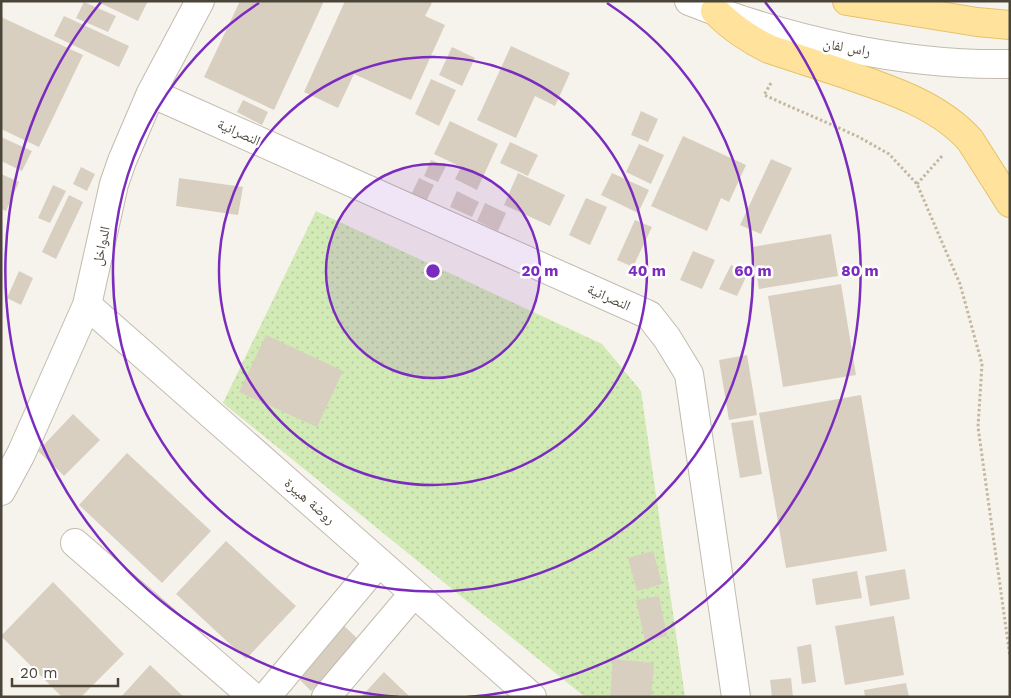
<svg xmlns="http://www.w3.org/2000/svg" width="1011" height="698" font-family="'Work Sans','Noto Naskh Arabic',sans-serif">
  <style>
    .park { fill: url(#park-dots) }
    .building { fill: #d8cfc1 }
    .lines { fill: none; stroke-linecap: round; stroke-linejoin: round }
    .minor-casing { stroke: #c2bbae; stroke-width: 30 }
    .tertiary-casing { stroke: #c2bbae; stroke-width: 30 }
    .primary-casing { stroke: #e6c16a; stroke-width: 30 }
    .path { stroke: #c4b79f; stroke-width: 3; stroke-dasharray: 2.5 2.5; stroke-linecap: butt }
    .minor { stroke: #fff; stroke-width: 28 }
    .tertiary { stroke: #fff; stroke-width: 28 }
    .primary { stroke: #ffe39c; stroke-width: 28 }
    .ring { fill: none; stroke: #7b2cbf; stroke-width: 2.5 }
    .labels { text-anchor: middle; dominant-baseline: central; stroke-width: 5; stroke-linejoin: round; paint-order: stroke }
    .street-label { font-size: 14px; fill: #4b4439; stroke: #fff }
    .centre { fill: #7b2cbf; stroke: #fff; stroke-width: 2.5 }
    .ring-label { font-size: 15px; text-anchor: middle; font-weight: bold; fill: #7b2cbf; stroke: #fff; stroke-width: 5; stroke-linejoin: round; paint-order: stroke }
  </style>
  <defs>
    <pattern id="park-dots" width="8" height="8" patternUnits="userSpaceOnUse" patternTransform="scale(1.25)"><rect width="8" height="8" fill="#d2eab5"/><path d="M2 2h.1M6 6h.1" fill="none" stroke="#b6ca9c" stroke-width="1.8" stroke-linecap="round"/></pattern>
  </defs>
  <rect width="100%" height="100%" fill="#f6f3ec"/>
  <path class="park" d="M316,211L602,344L641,391L685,697H585L223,403Z"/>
  <path class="building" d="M96,1H148L138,21Z
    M240,1H324L274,110L204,77Z
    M345,1H427L432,3L425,16L445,25L411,100L354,74L338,108L304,92Z
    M84,2L116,16L108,32L76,18Z
    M64,16L129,46L119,67L54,36Z
    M1,17L83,55L39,147L1,129Z
    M511,46L570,73L555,106L535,96L516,138L477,120Z
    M452,47L475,58L462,86L439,75Z
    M431,79L456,90L439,126L415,114Z
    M243,100L268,112L262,125L237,112Z
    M641,111L658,119L648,142L631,135Z
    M450,121L498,144L477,190L455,179L461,167L434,154Z
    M683,136L746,165L729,202L721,198L707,231L651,206Z
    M1,137L32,151L22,171L1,161Z
    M510,142L538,155L528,176L500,163Z
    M639,144L664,155L651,184L626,172Z
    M771,159L792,168L761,234L740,225Z
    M431,160L446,166L438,182L424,176Z
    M81,167L95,174L87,191L73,184Z
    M518,173L565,195L550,226L504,205Z
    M612,173L649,190L638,213L601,195Z
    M1,174L19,182L6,211L1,209Z
    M179,178L243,187L238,215L176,206Z
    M419,178L434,185L425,204L410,197Z
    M53,185L66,191L50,223L38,218Z
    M457,191L479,202L472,217L450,207Z
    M69,195L83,202L56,259L42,252Z
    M586,198L607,207L590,245L569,235Z
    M485,203L506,213L498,231L477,221Z
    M635,220L652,227L633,267L617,260Z
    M831,234L838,276L759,289L752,247Z
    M693,251L715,260L702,289L680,280Z
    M731,265L748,273L737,296L719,289Z
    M19,271L33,278L21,305L7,298Z
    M841,284L856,375L783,387L768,296Z
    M266,335L343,371L317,427L239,392Z
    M747,355L757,415L729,420L719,360Z
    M861,395L887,551L786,568L759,413Z
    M73,414L100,440L64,476L38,451Z
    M753,420L762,474L740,478L731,423Z
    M127,453L211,531L162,583L79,505Z
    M226,541L296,606L246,659L176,594Z
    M653,551L662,584L637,591L628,558Z
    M905,569L910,599L870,606L865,576Z
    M857,571L862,598L816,605L812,579Z
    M53,582L124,654L81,697H62L1,636Z
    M659,596L667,636L645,641L636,600Z
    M894,616L904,675L845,685L835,626Z
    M340,622L359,640L311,691L293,673Z
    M811,644L816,682L802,684L797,647Z
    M613,659L654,663L651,697H610Z
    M150,665L184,697H121Z
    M384,672L410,697H361Z
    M791,678L793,697H772L770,680Z
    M906,683L909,697H865L864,690Z"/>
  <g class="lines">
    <g class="minor-casing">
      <path id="minor" d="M151,93L649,315L667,338L689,374L736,697
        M87,305L532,697
        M1,491L21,454L87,305L114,184L122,161L151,93L200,1
        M75,543L253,697
        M266,697L379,562
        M326,697L414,593"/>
    </g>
    <g class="tertiary-casing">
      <path id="tertiary" d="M689,1C788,40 903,66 1010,64"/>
    </g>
    <g class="primary-casing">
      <path id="primary" d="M847,1L977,22L1010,25
        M715,11C731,27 748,39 769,49C793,57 818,65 842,73C886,88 938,104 970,140L1010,203"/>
    </g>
    <path class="path" d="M771,83L764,95L857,136L889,154L917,184L960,284L982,364L978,427L1010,657
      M917,184L942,156"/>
    <use href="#minor" class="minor"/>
    <use href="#tertiary" class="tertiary"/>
    <use href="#primary" class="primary"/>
  </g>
  <circle cx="433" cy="271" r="107" fill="#7b2cbf" fill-opacity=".12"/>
  <g class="ring">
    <circle cx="433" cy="271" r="107"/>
    <circle cx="433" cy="271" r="214"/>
    <path d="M607 3A320 320 0 1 1 259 3"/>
    <path d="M399 697A427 427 0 0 1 101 2M765 2A427 427 0 0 1 467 697"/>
  </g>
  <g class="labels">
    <g class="street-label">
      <text transform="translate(847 47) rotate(10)">راس لفان</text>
      <text transform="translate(239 132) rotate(24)">النصرانية</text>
      <text transform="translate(101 246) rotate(-78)">الدواخل</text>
      <text transform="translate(609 297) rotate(24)">النصرانية</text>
      <text transform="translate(310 501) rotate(41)">روضة هبيرة</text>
    </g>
  </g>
  <circle cx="433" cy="271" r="8" class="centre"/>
  <g class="ring-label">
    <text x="540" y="276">20 m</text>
    <text x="647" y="276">40 m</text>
    <text x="753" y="276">60 m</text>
    <text x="860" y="276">80 m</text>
  </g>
  <rect width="1011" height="698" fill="none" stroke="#4b4439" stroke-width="5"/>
  <path d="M12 678v8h106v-8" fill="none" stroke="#4b4439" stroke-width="2.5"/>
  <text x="20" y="678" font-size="15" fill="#4b4439" stroke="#ffffff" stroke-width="4" paint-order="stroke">20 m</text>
</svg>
